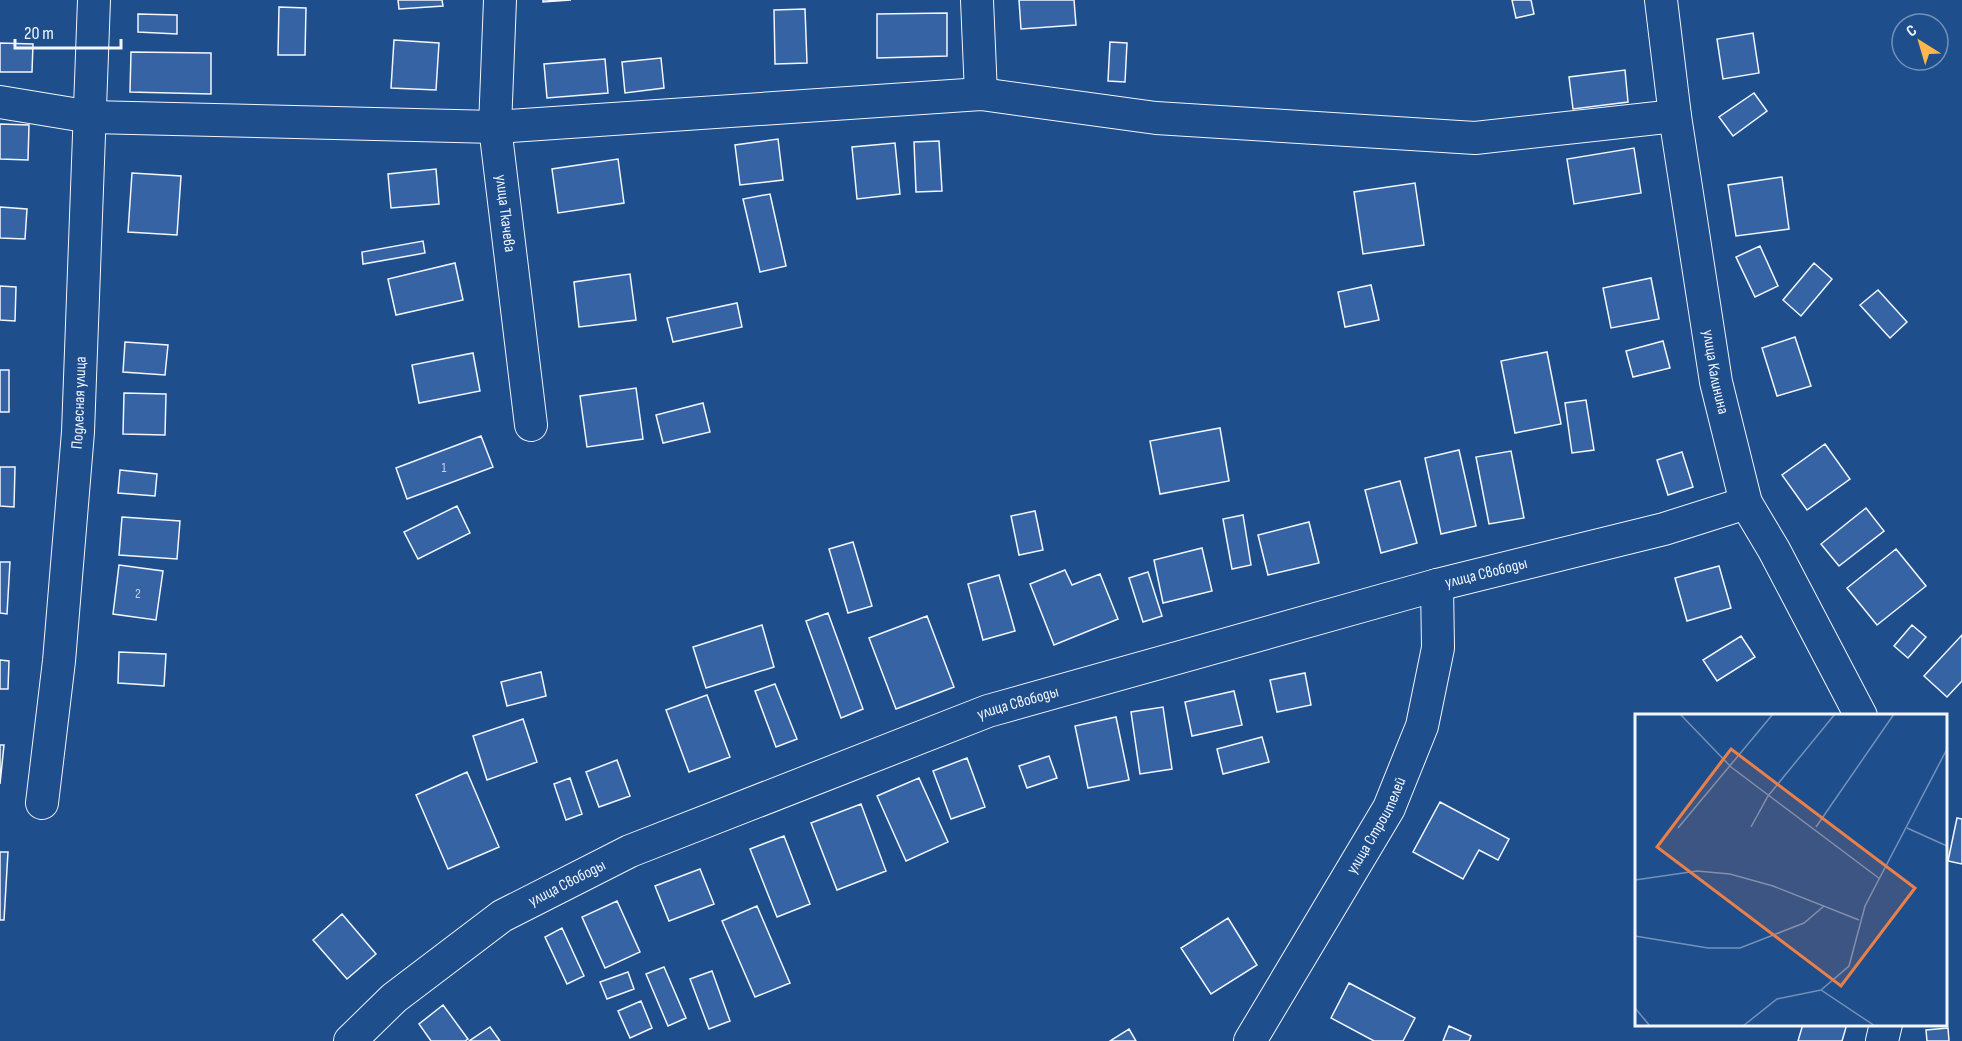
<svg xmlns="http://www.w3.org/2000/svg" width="1962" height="1041" font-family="'Sofia Sans Condensed',sans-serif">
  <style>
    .building { fill: #3563a3; stroke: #f2f6ff; stroke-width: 1.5 }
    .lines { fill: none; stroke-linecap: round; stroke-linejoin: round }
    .street-casing { stroke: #f2f6ff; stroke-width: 34 }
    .street { stroke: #1f4e8c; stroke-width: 32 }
    .labels { text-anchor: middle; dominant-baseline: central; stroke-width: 4.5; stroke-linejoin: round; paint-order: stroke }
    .number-label { font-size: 14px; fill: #c3d1e8 }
    .street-label { font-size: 16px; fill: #f2f6ff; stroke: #1f4e8c }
    .inset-road { fill: none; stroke: #7391ba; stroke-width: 1.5 }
    .view { fill: #ea8049; fill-opacity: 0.15; stroke: #ea8049; stroke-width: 3 }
    .inset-edge { fill: none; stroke: #f2f6ff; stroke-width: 3 }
  </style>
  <rect width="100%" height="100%" fill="#1f4e8c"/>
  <path class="building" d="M398,0H442L443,6L399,9Z
    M543,0H571L543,2Z
    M1019,0H1074L1076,25L1021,29Z
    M1512,0H1531L1534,14L1516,18Z
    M279,7L306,8L305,55H278Z
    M805,9L807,63L775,64L774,10Z
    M947,13V56L877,58V14Z
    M138,14L177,15V34L138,32Z
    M1753,33L1759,73L1723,79L1717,39Z
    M394,40L439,43L436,90L391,88Z
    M1110,42L1127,43L1125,82L1108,81Z
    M0,43L33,44L32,72H0Z
    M131,52L211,53V94L130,92Z
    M661,58L664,88L625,93L622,62Z
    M605,59L608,93L547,98L544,64Z
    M1625,70L1628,102L1573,109L1569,77Z
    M1754,93L1767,111L1733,136L1719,117Z
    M0,124L29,125L28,160L0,159Z
    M778,139L783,180L740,185L735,145Z
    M939,141L942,191L916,192L914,142Z
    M895,143L900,194L857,199L852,147Z
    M1634,148L1641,193L1574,204L1567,159Z
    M618,159L624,203L558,213L552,169Z
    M436,169L439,204L391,208L388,174Z
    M132,173L181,176L177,235L128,232Z
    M1782,177L1789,229L1736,236L1728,185Z
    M1415,183L1424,245L1363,254L1354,192Z
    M770,194L786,266L760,272L743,199Z
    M0,207L27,209L25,239L0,238Z
    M423,241L425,253L363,264L362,252Z
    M1760,246L1778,286L1755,297L1736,257Z
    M455,263L463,300L396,315L388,279Z
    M1814,263L1832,279L1801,316L1783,300Z
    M630,274L636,320L579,327L574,282Z
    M1651,278L1659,319L1611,328L1603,288Z
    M1371,285L1379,320L1345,327L1338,292Z
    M0,286L16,287L15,321L0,320Z
    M1878,290L1907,322L1890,338L1860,305Z
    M737,303L742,327L673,342L667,318Z
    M1795,337L1811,386L1777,396L1762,348Z
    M1663,341L1670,368L1633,377L1626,351Z
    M125,342L168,345L165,375L123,372Z
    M1547,352L1561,424L1515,433L1501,361Z
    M473,353L480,391L419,403L412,365Z
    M0,370H9V412H0Z
    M636,388L643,439L587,447L580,396Z
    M124,393L166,394L165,435L123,434Z
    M1586,400L1594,450L1572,453L1565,403Z
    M703,403L710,432L663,443L656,415Z
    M1220,428L1229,481L1160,494L1150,441Z
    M481,436L493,467L407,499L396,468Z
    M1825,444L1850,479L1807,510L1782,475Z
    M1459,450L1476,526L1441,534L1425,458Z
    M1511,451L1524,518L1489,524L1476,457Z
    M1682,452L1693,487L1668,495L1657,460Z
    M0,467H15L14,507L0,506Z
    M120,470L157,474L155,496L118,493Z
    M1400,481L1417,543L1381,553L1365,490Z
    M457,506L470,533L418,559L404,532Z
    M1866,508L1884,531L1839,566L1821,544Z
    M1035,511L1043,550L1019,555L1011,516Z
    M1243,515L1251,565L1232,569L1223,519Z
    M122,517L180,521L177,559L119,555Z
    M1309,522L1319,563L1268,575L1258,535Z
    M853,542L872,606L848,613L829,549Z
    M1202,548L1212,591L1163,603L1154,560Z
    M1896,549L1926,586L1877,625L1847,588Z
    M0,562H10L7,614L0,613Z
    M119,565L163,571L156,620L113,614Z
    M1719,566L1731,608L1687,621L1675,578Z
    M1065,570L1072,585L1100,574L1118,619L1054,645L1030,584Z
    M1148,572L1162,616L1143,622L1129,578Z
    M999,575L1015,631L983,640L968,584Z
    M828,613L863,709L841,718L806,621Z
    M927,616L954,687L896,709L869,638Z
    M762,625L774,667L706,688L693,647Z
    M1912,625L1926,637L1908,658L1894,646Z
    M1962,635V681L1947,697L1924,676Z
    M1741,636L1755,657L1717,681L1703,660Z
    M119,652L166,654L164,686L118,683Z
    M0,660L9,661L8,689H0Z
    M541,672L546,696L507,706L501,682Z
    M1305,673L1311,705L1277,712L1270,680Z
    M775,684L797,739L776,747L755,691Z
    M1234,691L1242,725L1192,736L1185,702Z
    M707,695L730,757L689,772L666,710Z
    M1163,707L1172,769L1140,774L1131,712Z
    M1116,717L1129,780L1088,788L1075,726Z
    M523,719L537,762L487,780L473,736Z
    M1262,737L1269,762L1223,774L1217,749Z
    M0,745H4L0,784Z
    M1049,756L1057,778L1027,788L1019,766Z
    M967,758L985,807L951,819L933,771Z
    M617,760L630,796L599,807L586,772Z
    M467,772L499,847L448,869L416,795Z
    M570,778L582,814L566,820L554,784Z
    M919,778L948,842L906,861L877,796Z
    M1440,802L1509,839L1498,860L1479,850L1463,879L1413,852Z
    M861,804L886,871L837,890L811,823Z
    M1957,818L1962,819V864L1948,861Z
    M784,836L810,904L777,917L750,849Z
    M0,852H8L4,920H0Z
    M700,869L714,904L669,921L655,886Z
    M617,901L640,952L605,968L582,917Z
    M757,906L790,983L755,997L722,921Z
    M342,914L376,954L347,979L313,940Z
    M1228,918L1257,965L1211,994L1181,948Z
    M562,928L584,976L567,984L545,937Z
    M664,967L686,1018L668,1026L646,974Z
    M712,971L730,1021L709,1029L690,979Z
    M628,972L634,989L607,999L600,982Z
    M1349,983L1415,1018L1403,1041H1374L1331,1018Z
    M641,1001L652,1028L630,1038L618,1011Z
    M443,1005L468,1039L465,1041H431L419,1024Z
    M1803,1024H1847L1842,1041H1798Z
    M1449,1026L1471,1036L1469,1041H1443Z
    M490,1027L500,1041H469Z
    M1948,1028L1949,1041H1927L1926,1030Z
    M1129,1029L1136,1041H1110Z"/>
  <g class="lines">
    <g class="street-casing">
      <g id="street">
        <path id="s1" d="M500,0L495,127L531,425"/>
        <path d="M977,0L981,94"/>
        <path id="s2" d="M1661,0L1675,116L1716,382L1746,503L1774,550L1861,716"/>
        <path d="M0,102L91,117L495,127L981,94L1156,118L1475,138L1675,116"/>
        <path id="s3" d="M42,803L59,661L78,432L94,0"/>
        <path id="s4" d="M350,1041L394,998L502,916L630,851L988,711L1437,585L1664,529L1746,503"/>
        <path id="s5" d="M1250,1041L1389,808L1422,726L1438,648L1437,585"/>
        <path d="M1882,1041L1886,1024"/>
      </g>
    </g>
    <use href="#street" class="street"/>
  </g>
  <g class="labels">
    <g class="number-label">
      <text x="444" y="467">1</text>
      <text x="138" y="593">2</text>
    </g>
    <g class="street-label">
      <text stroke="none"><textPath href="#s1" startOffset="214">улица Ткачева</textPath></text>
      <text stroke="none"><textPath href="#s2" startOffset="376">улица Калинина</textPath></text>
      <text stroke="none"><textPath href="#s3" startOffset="402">Подлесная улица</textPath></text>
      <text stroke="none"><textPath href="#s4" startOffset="1242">улица Свободы</textPath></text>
      <text stroke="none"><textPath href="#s4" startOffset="756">улица Свободы</textPath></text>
      <text stroke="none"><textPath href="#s5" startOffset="250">улица Строителей</textPath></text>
      <text stroke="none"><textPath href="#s4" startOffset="270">улица Свободы</textPath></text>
    </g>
  </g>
  <g transform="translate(1635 714)">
    <rect width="312" height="312" fill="#1f4e8c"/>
    <path class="inset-road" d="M45,0L96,53L245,165M116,113L133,82L200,0M181,113L259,0M43,114L138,0M272,114L312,132M0,166L62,157L95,160L138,172L224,206M0,222L73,234H105L169,209L189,192M186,276L214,252L230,192L312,35M0,294L15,312M108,312L142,285L186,276L240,312"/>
    <path class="view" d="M96,35L280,174L206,272L22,133Z"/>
    <rect width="312" height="312" class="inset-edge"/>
  </g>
  <g transform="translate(1920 42) rotate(323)"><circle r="28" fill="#1f4e8c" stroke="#7391ba" stroke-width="1.5"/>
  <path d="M0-4.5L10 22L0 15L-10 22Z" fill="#ffb74d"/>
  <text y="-9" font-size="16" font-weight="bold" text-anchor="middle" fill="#f2f6ff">С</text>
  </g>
  <path d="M15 39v9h106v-9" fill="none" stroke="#f2f6ff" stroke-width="3"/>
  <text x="24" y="39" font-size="18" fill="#f2f6ff" stroke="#1f4e8c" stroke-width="4.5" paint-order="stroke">20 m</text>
</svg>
